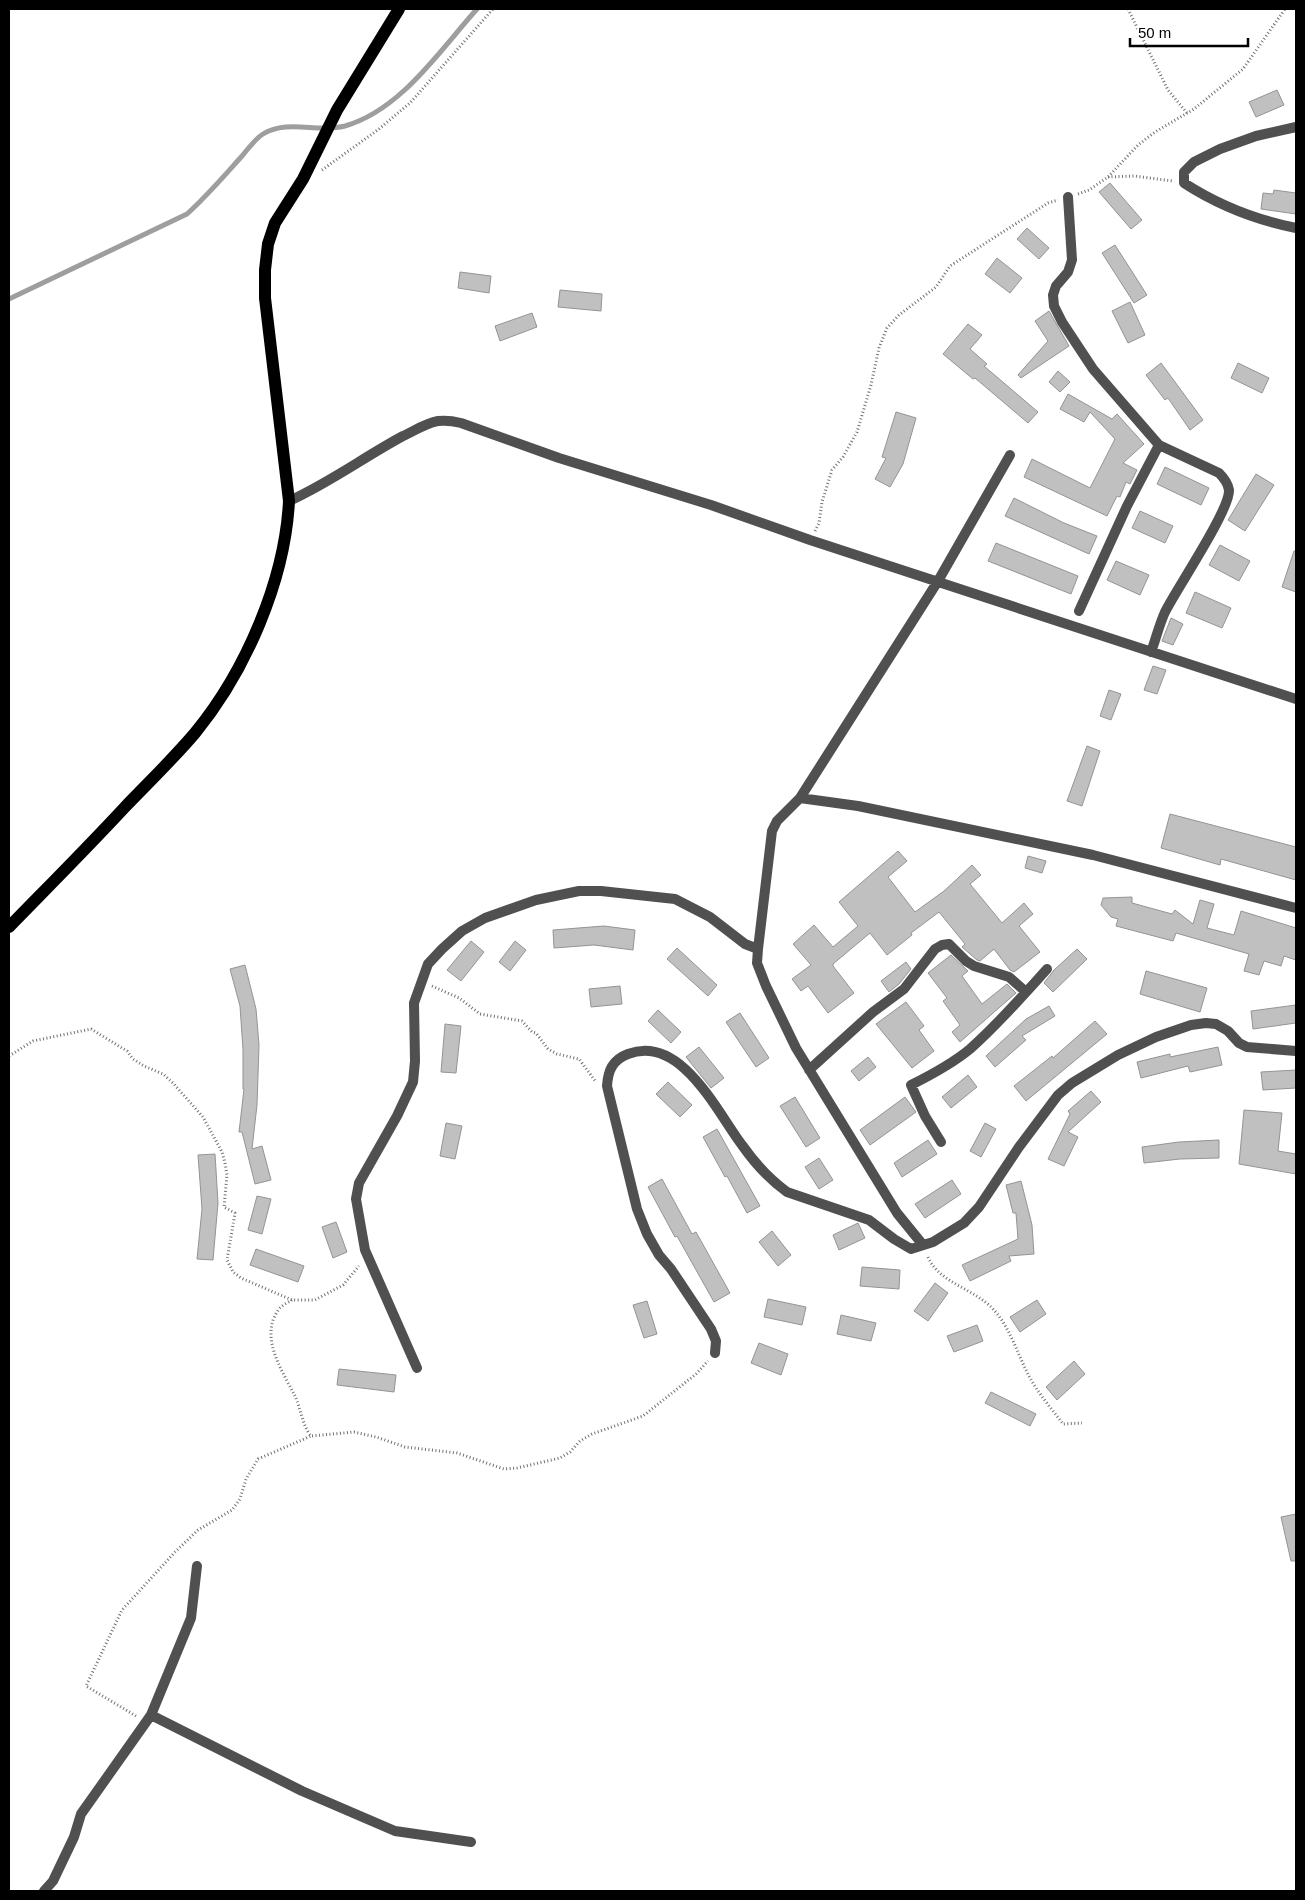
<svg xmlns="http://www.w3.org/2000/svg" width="1305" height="1900" font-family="Arial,sans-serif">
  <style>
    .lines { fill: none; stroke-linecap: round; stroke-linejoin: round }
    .stream { stroke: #9e9e9e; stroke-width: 5 }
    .building { fill: #c0c0c0; stroke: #949494 }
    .path { stroke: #727272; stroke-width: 3; stroke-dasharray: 1 2.5; stroke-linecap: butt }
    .street { stroke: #505050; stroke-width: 10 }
    .primary { stroke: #000; stroke-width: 12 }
  </style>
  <rect width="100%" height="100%" fill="#fff"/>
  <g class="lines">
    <path class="stream" d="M9,299L187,214C207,196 224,176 242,156C248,149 255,139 263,134C288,119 317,133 345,126C401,110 440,50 477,9"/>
  </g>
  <path class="building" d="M1277,90L1284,105L1256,117L1249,102Z
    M1110,183L1142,220L1131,229L1099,192Z
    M1274,190L1296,193V214L1261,209L1263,193L1273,194Z
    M1027,228L1049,248L1039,259L1017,239Z
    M1115,245L1147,295L1134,303L1102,253Z
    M997,258L1022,278L1010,293L985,274Z
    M460,272L491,276L489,293L458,288Z
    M560,290L602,294L601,311L558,307Z
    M1130,302L1145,335L1128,343L1112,311Z
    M1049,311L1069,346L1021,378L1018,375L1048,341L1035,321Z
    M532,313L537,327L500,341L495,326Z
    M968,324L982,335L970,349L987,364L984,366L1038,412L1028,423L975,378L973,379L943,354Z
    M1161,363L1203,420L1190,430L1168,398L1165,400L1146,375Z
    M1238,363L1269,378L1262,393L1231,378Z
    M1058,371L1070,382L1060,392L1049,382Z
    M1068,394L1112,419L1117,414L1144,444L1123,463L1137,470L1130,484L1126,482L1120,497L1117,496L1107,516L1024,477L1032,459L1090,488L1115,439L1090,412L1084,422L1060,409Z
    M896,412L916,418L903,464L890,487L875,479L886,458L882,457Z
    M1165,467L1209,488L1201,505L1157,484Z
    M1256,474L1274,485L1245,531L1228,520Z
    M1014,498L1064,523L1097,536L1089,554L1005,516Z
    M1140,511L1173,526L1165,543L1132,528Z
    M996,543L1078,576L1071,594L988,561Z
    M1220,545L1250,561L1239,581L1209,565Z
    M1294,551H1296V592L1282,587Z
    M1116,561L1149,575L1140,595L1107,580Z
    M1195,592L1231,608L1222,628L1186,613Z
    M1171,618L1183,624L1173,645L1162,641Z
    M1153,666L1166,670L1157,694L1144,690Z
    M1109,690L1121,694L1111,720L1100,716Z
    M1087,746L1100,751L1082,806L1067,801Z
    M1170,814L1296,847V880L1221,859L1220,865L1161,848Z
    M898,851L907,861L888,877L915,912L944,891L972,865L981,875L970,884L1002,923L1024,903L1033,914L1019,926L1040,952L1014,972L1010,970L994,949L980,961L977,960L962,947L965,944L939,912L911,933L912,935L887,955L870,933L833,964V966L854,993L828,1013L808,986L801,991L792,979L811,965L793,944L814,925L833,947L858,926L839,902Z
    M1028,856L1046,861L1042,873L1025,868Z
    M1132,897V903L1172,914L1175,910L1193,924L1200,900L1214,904L1207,928L1234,935L1241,911L1296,928V960L1284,956L1281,966L1264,961L1259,975L1244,971L1249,954L1176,933L1173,941L1116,926L1118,919L1111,917L1101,905L1103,898Z
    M604,926L635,930L633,950L594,945L554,948L553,930Z
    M471,941L484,952L461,981L447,970Z
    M515,941L526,950L510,971L499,962Z
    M677,948L717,985L708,996L667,959Z
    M1077,949L1087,959L1053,992L1044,983L1054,970Z
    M951,955L968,971L962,976L982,1004L1007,984L1016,993L960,1042L952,1032L960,1025L943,1001L947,998L928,973Z
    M906,962L911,969L899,984L889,992L881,981Z
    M245,965L256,1009L259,1045L257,1105L252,1149L262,1146L271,1180L255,1184L242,1132H239L244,1089H243V1050L240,1006L230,969Z
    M1146,971L1207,988L1200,1012L1140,994Z
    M620,986L622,1004L591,1007L589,989Z
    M906,1002L924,1026L919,1030L934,1051L912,1068L876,1024Z
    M1296,1005V1023L1253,1029L1251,1011Z
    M1049,1006L1055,1016L1022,1036L1026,1040L995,1067L986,1056L1026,1019Z
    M658,1010L681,1032L671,1043L648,1021Z
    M740,1013L769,1058L756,1067L726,1022Z
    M1095,1021L1107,1034L1026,1101L1014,1086L1052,1056L1053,1058Z
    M445,1024L461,1026L456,1073L441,1072Z
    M699,1047L724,1078L711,1088L686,1057Z
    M1218,1047L1222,1065L1190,1072L1188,1066L1141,1078L1137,1062L1170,1054V1057Z
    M868,1057L876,1067L859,1081L851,1071Z
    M1296,1070V1088L1263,1090L1261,1072Z
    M968,1075L977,1087L951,1108L942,1097Z
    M668,1082L692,1105L680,1117L656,1094Z
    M1091,1091L1101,1102L1068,1132L1078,1137L1064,1166L1048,1159L1070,1114L1068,1111Z
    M795,1097L820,1138L806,1147L780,1106Z
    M905,1097L916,1112L870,1145L860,1130Z
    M1244,1110L1282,1113L1278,1151L1296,1154V1174L1239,1164Z
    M446,1123L462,1126L455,1159L440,1156Z
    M985,1123L996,1129L981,1157L970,1151Z
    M717,1129L760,1206L747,1213L727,1176L725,1177L703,1137Z
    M928,1140L937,1154L902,1177L894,1163Z
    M1219,1140V1158L1180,1159L1144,1163L1142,1147L1179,1142Z
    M215,1154L218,1203L213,1260L197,1259L202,1209L198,1155Z
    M819,1158L833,1180L819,1189L805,1167Z
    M662,1179L692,1234L696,1232L730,1293L714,1302L677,1236L675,1237L648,1187Z
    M952,1180L961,1194L925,1218L915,1204Z
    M1021,1181L1032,1225L1034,1254L1009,1256L1011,1261L970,1281L962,1265L1018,1239L1016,1213H1013L1006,1185Z
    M257,1196L271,1199L262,1234L248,1230Z
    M336,1222L347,1252L333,1258L322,1227Z
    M858,1223L865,1238L839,1250L833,1235Z
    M772,1231L791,1255L778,1266L759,1242Z
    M256,1249L304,1266L298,1282L250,1265Z
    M862,1267L900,1270L899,1289L860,1286Z
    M935,1283L948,1293L928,1321L914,1311Z
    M768,1299L806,1307L802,1325L764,1317Z
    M1037,1300L1046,1314L1020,1332L1010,1317Z
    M647,1301L657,1334L644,1338L633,1305Z
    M841,1315L876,1323L871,1341L837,1334Z
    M977,1325L983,1341L954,1352L947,1336Z
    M759,1343L788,1354L781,1375L751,1363Z
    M1074,1361L1085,1374L1057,1400L1046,1387Z
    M339,1369L396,1375L394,1392L337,1385Z
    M991,1392L1036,1414L1030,1426L985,1403Z
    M1296,1514V1561H1291L1281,1517Z"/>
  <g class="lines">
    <path class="path" d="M1128,9L1168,90L1187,113
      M322,170L379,129L410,103L493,9
      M1108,177L1134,176L1173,181
      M1078,194L1089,190L1108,177L1138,145L1155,132L1194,109L1243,69L1285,9
      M815,531L819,523L822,502L832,470L843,457L857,432L871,385L879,348L887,328L899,315L936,287L950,266L1048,203L1058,200
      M432,986L459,998L480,1014L522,1021L532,1032L536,1033L548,1049L557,1054L579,1059L596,1082
      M9,1056L33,1041L91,1029L127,1051L133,1059L144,1066L163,1074L173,1083L203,1117L222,1152L225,1163L227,1175L224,1207L235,1213L227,1260L233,1272L241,1278L292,1300H315L343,1285L359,1266
      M928,1257C939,1283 975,1289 993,1309C1010,1327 1017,1353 1028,1374C1037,1392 1051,1408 1063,1424L1082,1423
      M292,1300C287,1303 280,1306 277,1312C260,1339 283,1372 295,1396C301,1409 302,1425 311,1436L354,1432L376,1437L405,1447L457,1453L504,1469L517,1468L560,1458L570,1452L580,1441L592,1434L643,1416L696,1374L708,1361
      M136,1716L86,1686L122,1610L175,1552L198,1530L232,1510L240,1499L246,1479L258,1459L311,1436"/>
    <path class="street" d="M1296,127L1256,136L1220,149L1194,162L1184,172V183C1218,205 1256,220 1296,228
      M1068,197L1072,260L1068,272L1056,286L1053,295L1054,306L1062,322L1093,369L1159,445L1219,473C1224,478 1228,483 1229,490C1230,510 1177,588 1165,612C1159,625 1156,639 1151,652
      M289,501C329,483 364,457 403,436C414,431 426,423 438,421C446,420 453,421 461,423L559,458L711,505L810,540L1296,699
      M1079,611L1127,506L1159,445
      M800,798L858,806L1093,855L1296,908
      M809,1070L873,1012L904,989L935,949L942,945L949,944L966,961L974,966L1009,977L1026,992
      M941,1142L925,1116L911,1085C931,1075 952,1064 970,1049C997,1025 1023,996 1047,969
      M923,1245L897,1213L796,1048L766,986L757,963L758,949L772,831L777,821L800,798L938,581L1010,455
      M715,1353L716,1341L711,1329L671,1269L659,1255L647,1234L637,1209L607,1086C608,1071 612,1060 628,1054C681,1034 717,1112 742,1145C754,1162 769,1179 787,1192L869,1220L894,1239L911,1249L933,1242L964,1223L979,1207L1019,1147L1058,1095L1072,1083L1118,1055L1156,1037L1191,1025L1206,1023L1216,1024L1228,1031L1239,1043L1247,1047L1296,1051
      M417,1368L365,1250L356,1199L359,1183L397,1116L413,1082L415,1061L414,1003L428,964L442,949L462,931L485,918L536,900L579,891H601L675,899L710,917L745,944L758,949
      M151,1715L302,1791L395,1831L471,1842
      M44,1891L53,1881L74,1837L81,1814L151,1715L191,1618L197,1566"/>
    <path class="primary" d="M9,927C48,887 87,848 125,807C148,783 173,759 195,733C246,671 285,580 289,501L265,298V270L268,244L275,223L303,179L337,110L399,9"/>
  </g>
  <rect width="1305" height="1900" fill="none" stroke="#000000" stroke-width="20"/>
  <path d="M1130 38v8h118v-8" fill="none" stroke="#000000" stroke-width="2.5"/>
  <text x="1138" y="38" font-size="15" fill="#000000" stroke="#ffffff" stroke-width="4" paint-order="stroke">50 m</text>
</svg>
